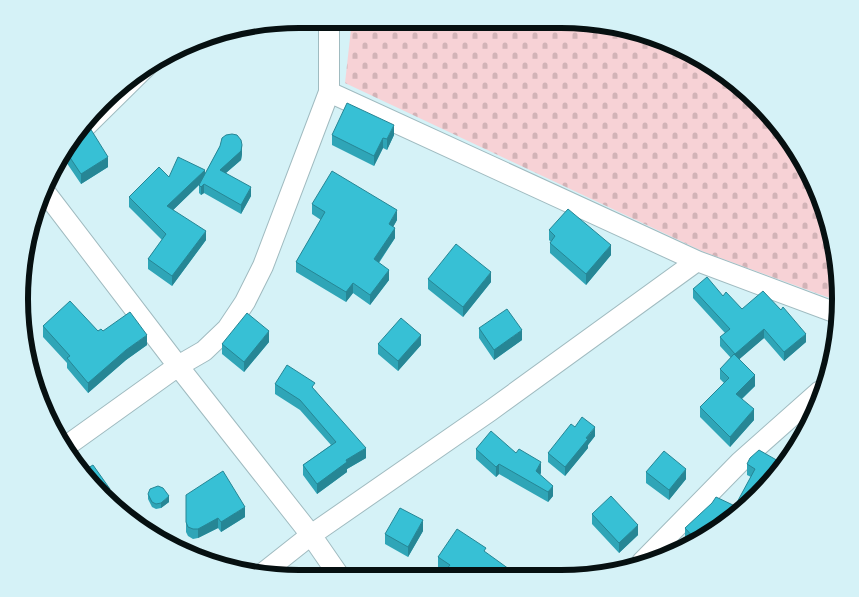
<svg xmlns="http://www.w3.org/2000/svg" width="859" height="597" font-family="Raleway,sans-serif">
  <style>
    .cemetery { fill: url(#cemetery-stones) }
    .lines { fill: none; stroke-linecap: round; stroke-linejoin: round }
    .minor-casing { stroke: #a0bbc0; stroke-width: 22 }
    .minor { stroke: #fff; stroke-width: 20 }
    .wall { fill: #2fa5b7 }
    .shaded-wall { fill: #268695 }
    .building { fill: #37c0d5; stroke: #268695 }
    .rim { fill: none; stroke: #061011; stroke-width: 6 }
  </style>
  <defs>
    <pattern id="cemetery-stones" width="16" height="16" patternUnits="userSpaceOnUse" patternTransform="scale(1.25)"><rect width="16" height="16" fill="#f7d2d6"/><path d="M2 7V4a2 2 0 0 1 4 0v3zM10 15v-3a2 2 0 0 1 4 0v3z" fill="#d2b3b7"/></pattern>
  </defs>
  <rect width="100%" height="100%" fill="#d5f2f7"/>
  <path class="cemetery" d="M352,20L615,24L701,56L771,114L825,208L838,301L704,252L345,83Z"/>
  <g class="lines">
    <g class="minor-casing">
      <path id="minor" d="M329,92L697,261
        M74,138L151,62
        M42,188L178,366L311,535L340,577
        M65,447L178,366L204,351L227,329L245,302L263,266L329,92V19
        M642,562L740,462L820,391
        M263,573L311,535L490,411L697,261L839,314"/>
    </g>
    <use href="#minor" class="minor"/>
  </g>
  <path class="wall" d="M332,135H394L387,150L383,148L374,166L332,145Z
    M72,140L108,167L81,184L62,156Z
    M220,146L242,154L241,160L226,173L251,196L241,214L204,193L201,195L199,193V185L173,210L206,240L172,286L148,269V259L162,240L129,207V197L169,177L205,174Z
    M312,204L397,220L393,227L395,238L379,263L389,280L370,305L353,293L346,302L296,272V262L321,220L312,214Z
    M549,230L611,255L586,285L550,253V243L551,242L549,240Z
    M428,279L491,282L463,317L428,289Z
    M693,289L723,296L742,309L806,342L784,361L764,338L739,359L755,386L742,399L754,420L730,447L700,417V407L724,383L720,379V369L731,358L720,346V337L725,333L693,298Z
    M43,326L103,331L147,345L126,360L88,393L67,368V363L43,337Z
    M479,328L522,340L494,360L479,338Z
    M269,342L244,372L222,354V344Z
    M378,344L421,345L398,371L378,354Z
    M275,384L315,390L366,458L347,469V472L317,494L303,475V465L331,445L300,410L275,394Z
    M575,427L595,436L588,445V448L565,476L548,462V453Z
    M476,449L516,453L541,473L540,474L553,496L548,502L499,474L496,477L476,459Z
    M780,462L745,509L691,545L685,538V528L735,506L751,477L747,475V464Z
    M646,472L686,479L669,500L646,483Z
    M148,494L169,502L161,508L156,509L152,507L148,499Z
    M186,495L245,517L221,532L218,528L198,538L193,539L188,536L186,532Z
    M592,514L638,535L619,553L592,524Z
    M423,531L408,557L385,544V534Z
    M486,553L509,576L444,572L438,567V557Z"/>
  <path class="shaded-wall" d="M394,125V135L387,150V139Z
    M383,138V148L374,166V156Z
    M242,145V154L241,160L220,178V170Z
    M108,157V167L81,184V174Z
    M205,170V179L167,216V206Z
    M204,184V193L201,195V187Z
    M251,187V196L241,214V205Z
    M397,210V220L389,234V224Z
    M395,228V238L374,269V259Z
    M206,231V240L172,286V276Z
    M26,243V251L24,252Z
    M611,245V255L586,285V274Z
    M389,270V280L370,305V295Z
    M491,272V282L463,317V307Z
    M353,283V293L346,302V292Z
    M27,322V335L24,338L23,325Z
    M764,329V338L735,363V354Z
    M522,330V340L494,360V350Z
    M269,331V342L244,372V362Z
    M806,334V342L784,361V352Z
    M147,335V345L126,360L88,393V383L126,350Z
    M421,335V345L398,371V361Z
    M755,375V386L736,404V394Z
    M754,409V420L730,447V437Z
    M595,427V436L588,445V448L565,476V467Z
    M366,448V458L347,469V472L317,494V484L346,460Z
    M541,462V473L536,481V471Z
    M499,464V474L496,477V467Z
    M686,469V479L669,500V490Z
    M553,486V496L548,502V492Z
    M110,489V498L109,499L102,494Z
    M169,496V502L161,508V503Z
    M245,507V517L221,532V522Z
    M218,518V528L198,538V529Z
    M423,520V531L408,557V547Z
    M638,525V535L619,553V543Z
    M509,569V576H503Z"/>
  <path class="building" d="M347,103L394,125L387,139L383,138L374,156L332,135Z
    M90,128L108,157L81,174L65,150L72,140L82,137Z
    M232,134L237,135L241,140L242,145L241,151L220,170L251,187L241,205L204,184L201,187L199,185L220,146L222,138L226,135Z
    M178,157L205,170L167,206L206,231L172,276L148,259L166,234L129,197L159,167L169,177Z
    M332,171L397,210L389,224L395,228L374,259L389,270L370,295L353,283L346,292L296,262L325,212L312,204Z
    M568,209L611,245L586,274L550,243L555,236L549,230Z
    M456,244L491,272L463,307L428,279Z
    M707,277L723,296L726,292L742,309L763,291L781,310L783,307L806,334L784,352L764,329L735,354L720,337L730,329L693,289Z
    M70,301L98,331L101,329L103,331L130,312L147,335L126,350L88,383L67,358L70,356L43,326Z
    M507,309L522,330L494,350L479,328Z
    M247,313L269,331L244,362L222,344Z
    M23,317L27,322L23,325Z
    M401,318L421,335L398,361L378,344Z
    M734,354L755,375L736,394L754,409L730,437L700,407L729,378L720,369Z
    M287,365L315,383L312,387L366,448L346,460L347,462L317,484L303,465L336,442L300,400L275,384Z
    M582,417L595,427L586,438L588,439L565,467L548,453L571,424L575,427Z
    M798,426L805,430L745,509L692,544L695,539L685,528L712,503L716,497L735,506L755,469L747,464L750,458L759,450L780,462Z
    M491,431L516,453L519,449L541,462L536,471L553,486L548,492L499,464L496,467L476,449Z
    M664,451L686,469L669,490L646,472Z
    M93,465L110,489L102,494L88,483L81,472Z
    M223,471L245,507L221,522L218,518L198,529H193L188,527L186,522V495Z
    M158,486L163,488L169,496L161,503L156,504L152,502L148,494L150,489Z
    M611,496L638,525L619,543L592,514Z
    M400,508L423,520L408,547L385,534Z
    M457,529L486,548L484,551L509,569L503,576L440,577L450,565L438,557Z"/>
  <path d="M0 0H859V597H0ZM299 28H561A271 271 0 0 1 832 299V299A271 271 0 0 1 561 570H299A271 271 0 0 1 28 299V299A271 271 0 0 1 299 28Z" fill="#d5f2f7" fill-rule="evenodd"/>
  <path class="rim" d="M299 28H561A271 271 0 0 1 832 299V299A271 271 0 0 1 561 570H299A271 271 0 0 1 28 299V299A271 271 0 0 1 299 28Z"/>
</svg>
